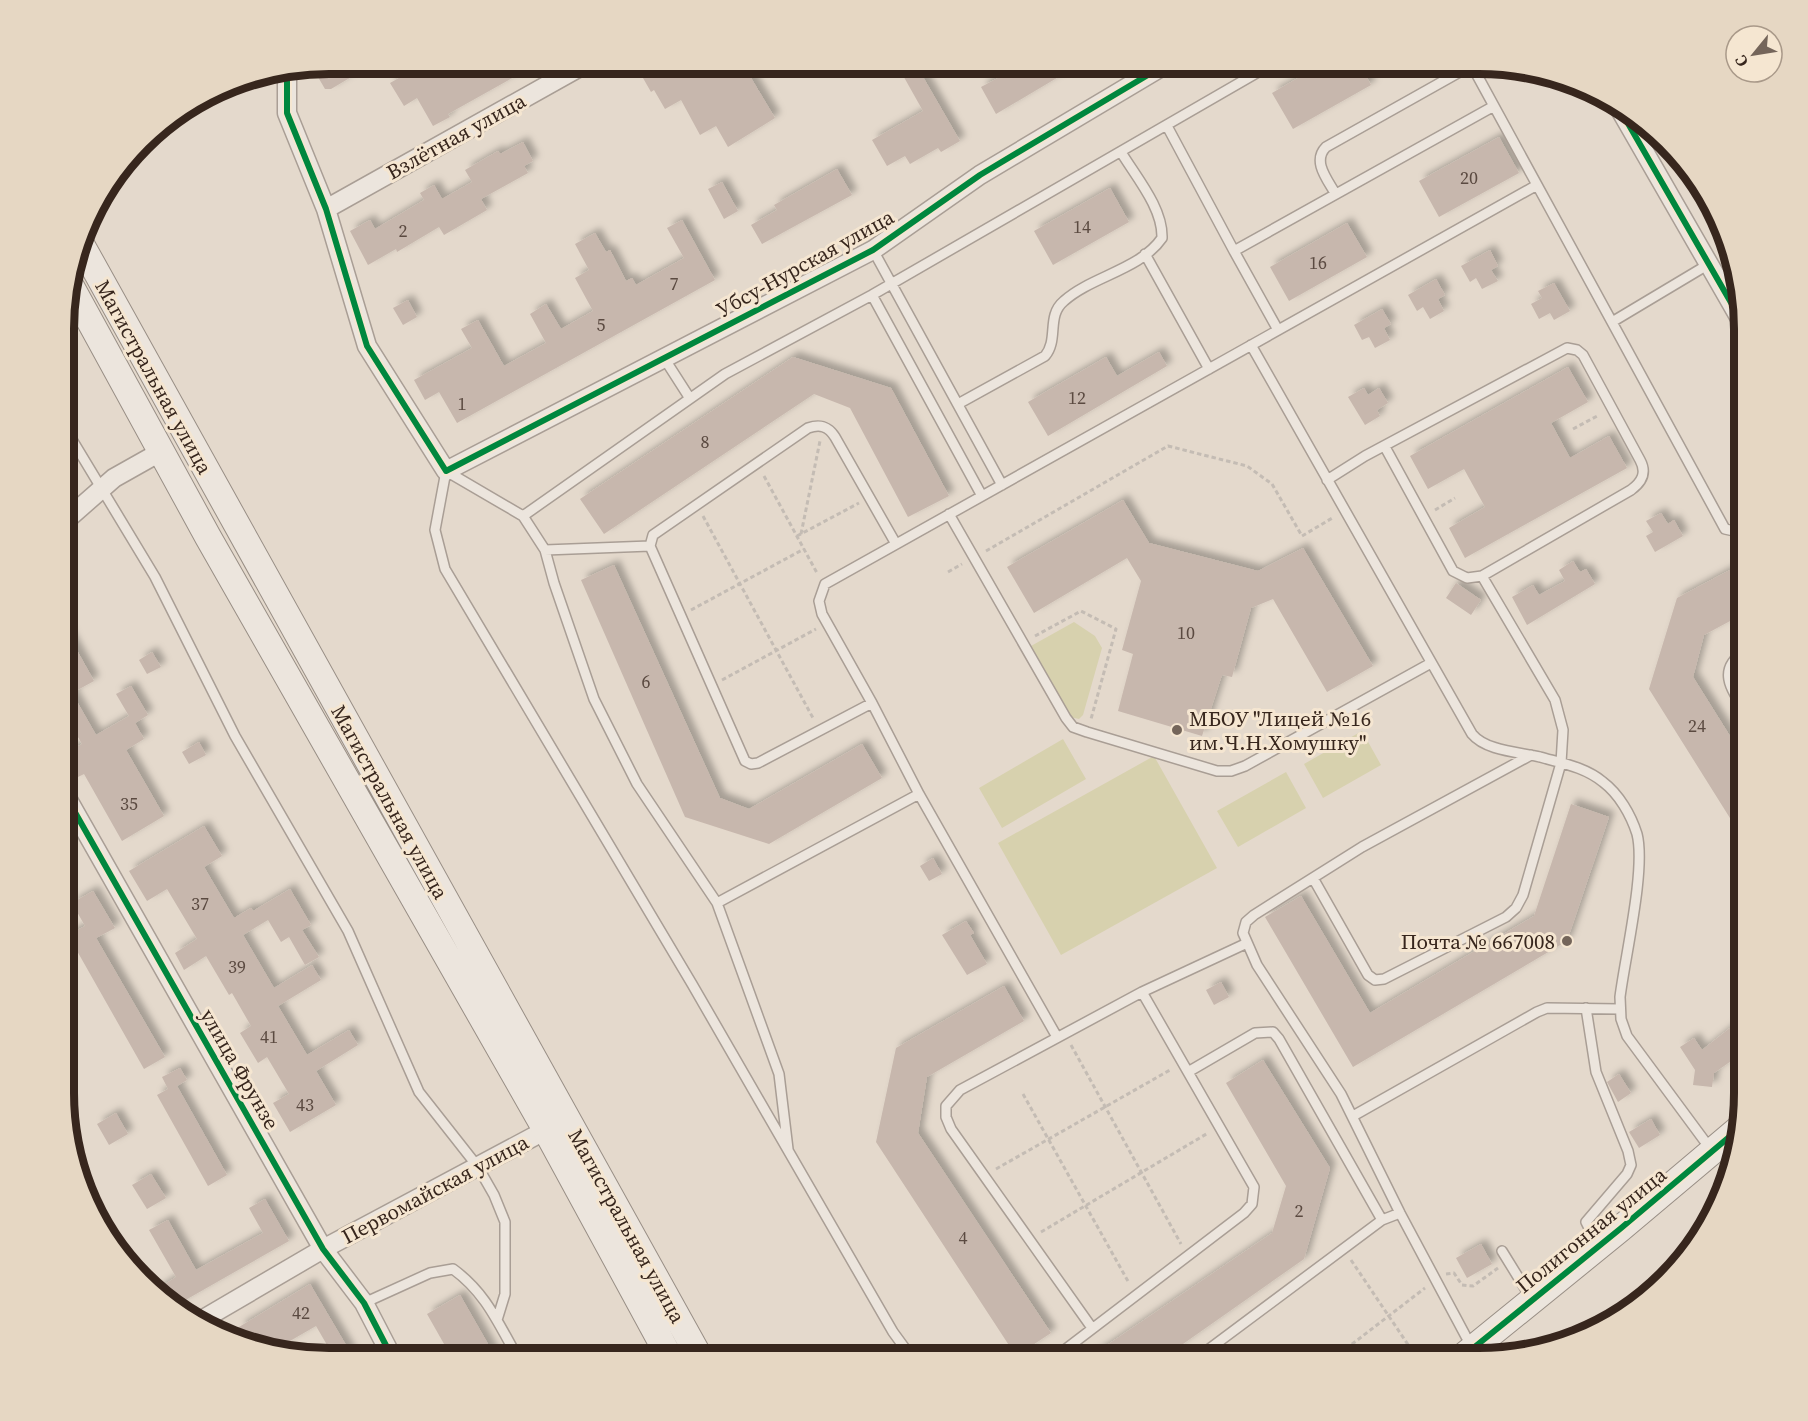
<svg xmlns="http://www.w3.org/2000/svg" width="1808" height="1421" font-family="'Source Serif 4',serif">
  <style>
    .green { fill: #d7d1ae }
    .building { fill: #c7b7ad; filter: url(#shadow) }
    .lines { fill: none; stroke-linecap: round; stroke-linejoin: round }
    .lane-casing { stroke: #a99e95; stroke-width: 12 }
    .street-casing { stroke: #a99e95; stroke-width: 21 }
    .secondary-casing { stroke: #988e85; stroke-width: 28 }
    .path { stroke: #c4bcb4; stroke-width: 3; stroke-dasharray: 4.5 3; stroke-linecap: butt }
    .lane { stroke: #ece5dd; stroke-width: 9 }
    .street { stroke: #ece5dd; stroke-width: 18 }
    .secondary { stroke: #ece5dd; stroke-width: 26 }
    .cycleway-casing { stroke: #f5e6d1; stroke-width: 10 }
    .cycleway { stroke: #00873e; stroke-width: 6 }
    .poi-dot { fill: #74655a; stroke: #f5e6d1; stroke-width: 2 }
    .labels { text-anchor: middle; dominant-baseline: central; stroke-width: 6; stroke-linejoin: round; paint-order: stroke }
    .number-label { font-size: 18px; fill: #5b4a41 }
    .street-label { font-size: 21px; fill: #37261d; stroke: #f5e6d1 }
    .poi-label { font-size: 21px; fill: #37261d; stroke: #f5e6d1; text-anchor: start }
    .rim { fill: none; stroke: #37261d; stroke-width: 8 }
  </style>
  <defs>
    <filter id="shadow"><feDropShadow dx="5.5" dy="-5.5" stdDeviation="3" flood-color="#0004"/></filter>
  </defs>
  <rect width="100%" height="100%" fill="#e4d9cc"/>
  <path class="green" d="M1074,622L1095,636L1102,648L1083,715L1079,719L1070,717L1031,646Z
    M1362,731L1381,765L1323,798L1304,764Z
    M1063,739L1086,779L1002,828L979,788Z
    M1154,756L1217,868L1061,955L998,843Z
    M1286,772L1306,808L1238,847L1217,811Z"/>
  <path class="building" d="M341,63H352L358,73L331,89H325L318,77Z
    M415,63L425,78L450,63H539L448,114L450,117L433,126L417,98L404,106L390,83L406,74L403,70Z
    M653,63H742L775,118L728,147L716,126L700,135L681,100L665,109L654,90L651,92L639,71Z
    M896,63H947L923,77L960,141L941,152L938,148L910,164L905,156L887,166L872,140L923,111Z
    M1012,63H1082L996,114L981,87L1015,69Z
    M1324,63H1359L1371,85L1293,129L1272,93Z
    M1499,137L1519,173L1439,217L1419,181Z
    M523,142L533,161L524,166L528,173L481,199L487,210L444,235L439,227L397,252L396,249L368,265L350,231L370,220L375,229L424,200L420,193L434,185L442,199L472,182L465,170L498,151L500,154Z
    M837,169L852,195L762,244L751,225L777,210L774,205Z
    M722,182L738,211L724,219L708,189Z
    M1110,188L1129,222L1053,265L1034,231Z
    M682,220L715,280L457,423L439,392L425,400L414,380L472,348L461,329L478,320L504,366L546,343L530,314L546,304L561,329L593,311L575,278L589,270L575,244L595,233L606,252L610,250L626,281L632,278L636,285L684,258L667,228Z
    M1347,223L1367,257L1289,301L1270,267Z
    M1490,250L1498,266L1491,270L1498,281L1482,289L1476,278L1470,282L1461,266Z
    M1436,279L1445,295L1438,299L1444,311L1430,319L1423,307L1417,311L1408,295Z
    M1554,283L1570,311L1554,320L1550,313L1539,319L1531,304L1542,298L1538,291Z
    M408,300L417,317L403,325L393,308Z
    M1382,309L1391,324L1384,328L1390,340L1375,348L1369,337L1362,340L1354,325Z
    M1159,352L1167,366L1048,436L1028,402L1106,357L1117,376Z
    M793,357L891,388L949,496L908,517L850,408L814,394L604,534L580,499Z
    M1568,367L1588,402L1551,423L1570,458L1609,436L1627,468L1465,558L1449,528L1485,507L1464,469L1428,489L1410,456Z
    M1364,388L1368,395L1379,388L1388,403L1377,410L1380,416L1365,425L1348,397Z
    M1123,500L1149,543L1258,571L1303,548L1373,666L1327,692L1273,599L1251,608L1232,677L1222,675L1202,736L1118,711L1133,654L1122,650L1141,581L1127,558L1034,613L1007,567Z
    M1661,513L1668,524L1674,520L1683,536L1655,552L1646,536L1653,532L1646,521Z
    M1573,561L1580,572L1586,569L1595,584L1527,625L1512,597L1533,585L1539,595L1565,581L1559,570Z
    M1745,562V613L1704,635L1693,677L1745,760V842L1649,689L1677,598Z
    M614,565L720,798L749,809L862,744L882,778L769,844L685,817L581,580Z
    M1456,583L1481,600L1471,615L1446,598Z
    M65,629L94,681L72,693L96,735L129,716L116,694L131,686L148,715L135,723L144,739L126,750L164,816L122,841L84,774L76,778L64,757V754L82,744L64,713Z
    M152,652L161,667L147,674L139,660Z
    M199,742L206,755L189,764L182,752Z
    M1571,804L1609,817L1567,941L1353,1067L1265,917L1301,896L1370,1013L1534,916Z
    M204,826L222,856L204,867L234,918L251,908L253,911L290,889L311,925L302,930L319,957L305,965L289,937L281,942L268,920L243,935L274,988L312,965L321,980L278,1006L307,1055L349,1030L358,1045L316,1071L336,1105L290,1132L273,1103L289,1094L267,1057L258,1063L240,1033L251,1026L232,993L229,995L206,956L184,970L175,953L197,939L167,889L147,901L129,871Z
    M933,858L942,874L929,881L920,866Z
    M93,891L115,928L96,938L165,1057L144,1069L68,935L85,926L72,903Z
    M966,921L974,933L970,935L987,964L967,975L942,935Z
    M1221,982L1229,997L1214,1005L1206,990Z
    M1004,986L1024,1021L927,1077L918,1133L1051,1333L1016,1356L876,1142L896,1048Z
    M1744,1017V1052L1714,1073L1712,1087L1693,1085L1695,1070L1680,1047L1694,1038L1702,1050Z
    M1263,1060L1330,1168L1304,1259L1163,1358H1088L1272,1233L1286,1186L1226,1083Z
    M180,1068L187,1080L177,1086L227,1175L208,1186L157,1095L168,1089L162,1077Z
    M1619,1074L1631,1093L1618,1102L1607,1082Z
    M116,1113L128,1134L109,1145L97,1124Z
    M1651,1119L1660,1135L1639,1148L1629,1132Z
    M151,1174L166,1198L147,1209L132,1185Z
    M265,1199L289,1241L175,1306L153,1292L176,1277L149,1230L168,1220L196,1270L263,1233L249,1208Z
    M1481,1244L1492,1264L1467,1278L1456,1258Z
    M310,1284L353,1357H334L316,1326L276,1349L248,1343L239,1327Z
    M460,1295L496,1358H452L427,1314Z"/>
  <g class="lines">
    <g class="lane-casing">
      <path id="lane" d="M1471,64L1725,529L1734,531L1745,526
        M1167,126L1234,251
        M1335,193C1327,179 1312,161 1326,147L1472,65
        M873,250L1002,485
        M1145,254L1209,369
        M872,295L982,496
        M1612,322L1709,264
        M1278,330L1234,251L1494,106
        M1251,345L1472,734C1486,751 1519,752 1540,757C1561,763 1585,767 1603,782C1619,794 1631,815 1637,834C1646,869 1625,957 1620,997L1621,1019L1627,1036L1712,1151
        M664,358L689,397
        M958,404L1045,356C1059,339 1046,316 1064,301C1092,276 1140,270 1162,238C1163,208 1136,177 1121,152
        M65,428L155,577L235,736L348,931L419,1092L478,1167L494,1195L505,1222V1294L497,1320
        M1385,447L1453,571L1467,578L1482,576
        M949,514L1066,718L1073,727L1087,732L1217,771H1231L1245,766L1431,663
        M523,516L446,471L435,530L445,569L692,984L893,1332L912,1358
        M545,550L650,546
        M872,703L758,763L751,764L745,761L650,546L653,535L808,428C820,424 828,426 835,437L896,544
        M1745,710C1730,688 1717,669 1745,651
        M919,794L717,903L637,784L594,699L554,583L545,550L523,516L725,374L872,295L1274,63
        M1313,878L1368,975L1375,980L1384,979L1506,917L1516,908L1523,895L1561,763L1563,730L1555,700L1482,576L1631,490C1642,482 1647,473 1640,460L1583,355L1577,350L1567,348L1365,456L1327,480
        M717,903L779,1074L788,1149
        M1586,1008L1596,1072L1628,1151L1631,1165L1627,1174L1586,1222L1597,1244
        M1057,1037L919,794L872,703L822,614L819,601L825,584L1537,185
        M1188,1072L1255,1033L1273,1032L1279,1039L1382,1220
        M1353,1116L1537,1012L1547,1008L1619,1009
        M1502,1251L1531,1298
        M364,1303L430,1273L453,1269C486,1293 498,1323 518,1358
        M1092,1328L951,1129L946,1117V1106L960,1090L1142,992
        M1471,1346L1400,1213L1341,1094L1257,965L1243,933L1246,922L1254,915L1362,847L1531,755
        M1054,1358L1244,1213L1252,1204L1254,1187L1142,992L1245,944
        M1197,1358L1382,1220L1400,1213"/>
    </g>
    <g class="street-casing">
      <path id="street" d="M287,70V113L326,209L367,346L446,471L873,250L980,175L1168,63
        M1618,106L1745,327
        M326,209L587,63
        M65,521L114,478L162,451
        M64,793L323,1249L364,1303L392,1357
        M200,1321L323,1249L546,1130"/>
    </g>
    <g class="secondary-casing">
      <path id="secondary" d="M82,246L700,1358
        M69,283L208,537L546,1130L670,1358
        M1461,1358L1620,1229L1741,1127"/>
    </g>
    <path class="path" d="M1573,429L1599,415
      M764,476L817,573
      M1435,510L1455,498
      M703,516L813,718
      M801,534L820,441
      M797,536L859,503
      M986,551L1168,446L1247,466L1272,484L1302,536L1334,517
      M948,572L962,564
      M691,610L804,549
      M1035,636L1081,611L1116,629L1091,719
      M722,680L816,629
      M1071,1045L1181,1244
      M1023,1094L1129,1283
      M996,1169L1170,1070
      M1041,1232L1208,1133
      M1351,1260L1417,1358
      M1446,1274L1454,1273L1462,1285L1473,1286L1498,1268
      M1334,1358L1425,1288"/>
    <use href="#lane" class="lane"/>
    <use href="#street" class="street"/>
    <use href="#secondary" class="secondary"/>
    <g class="cycleway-casing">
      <path id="cycleway" d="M287,70V113L326,209L367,346L446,471L873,250L980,175L1168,63
        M1618,106L1745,327
        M64,793L323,1249L364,1303L392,1357
        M1461,1358L1620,1229L1741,1127"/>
    </g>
    <use href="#cycleway" class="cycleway"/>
  </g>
  <g class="poi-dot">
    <circle cx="1177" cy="730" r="6"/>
    <circle cx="1567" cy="941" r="6"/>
  </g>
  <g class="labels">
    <g class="number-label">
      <text x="1469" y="177">20</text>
      <text x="1082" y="226">14</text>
      <text x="403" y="230">2</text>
      <text x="1318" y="262">16</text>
      <text x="674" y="283">7</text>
      <text x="601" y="324">5</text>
      <text x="1077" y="397">12</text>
      <text x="462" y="403">1</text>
      <text x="705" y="441">8</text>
      <text x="1186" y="632">10</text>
      <text x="646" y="681">6</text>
      <text x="1697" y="725">24</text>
      <text x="129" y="803">35</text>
      <text x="200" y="903">37</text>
      <text x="237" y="966">39</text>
      <text x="269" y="1036">41</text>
      <text x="305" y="1104">43</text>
      <text x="1299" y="1210">2</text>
      <text x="963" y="1237">4</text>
      <text x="301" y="1312">42</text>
    </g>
    <g class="street-label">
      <text transform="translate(456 136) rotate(-29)">Взлётная улица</text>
      <text transform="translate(805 263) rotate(-29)">Убсу-Нурская улица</text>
      <text transform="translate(154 377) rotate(61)">Магистральная улица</text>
      <text transform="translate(390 802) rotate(61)">Магистральная улица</text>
      <text transform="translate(240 1069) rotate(60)">улица Фрунзе</text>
      <text transform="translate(435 1189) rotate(-28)">Первомайская улица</text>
      <text transform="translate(627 1226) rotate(61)">Магистральная улица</text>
      <text transform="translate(1591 1230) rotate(-39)">Полигонная улица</text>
    </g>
    <g class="poi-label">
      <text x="1189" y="718">МБОУ "Лицей №16<tspan x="1189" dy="24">им.Ч.Н.Хомушку"</tspan></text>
      <text x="1555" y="941" text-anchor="end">Почта № 667008</text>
    </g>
  </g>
  <path d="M0 0H1808V1421H0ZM329 74H1479A255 255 0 0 1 1734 329V1093A255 255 0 0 1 1479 1348H329A255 255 0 0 1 74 1093V329A255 255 0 0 1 329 74Z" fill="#e6d7c3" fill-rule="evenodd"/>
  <path class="rim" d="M329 74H1479A255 255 0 0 1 1734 329V1093A255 255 0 0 1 1479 1348H329A255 255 0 0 1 74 1093V329A255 255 0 0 1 329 74Z"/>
  <g transform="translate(1754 54) rotate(240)"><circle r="28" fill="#f5e6d1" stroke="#a99989" stroke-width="1.5"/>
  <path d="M0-4.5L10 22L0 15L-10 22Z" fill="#74655a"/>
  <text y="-9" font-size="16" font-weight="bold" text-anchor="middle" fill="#37261d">С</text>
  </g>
</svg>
